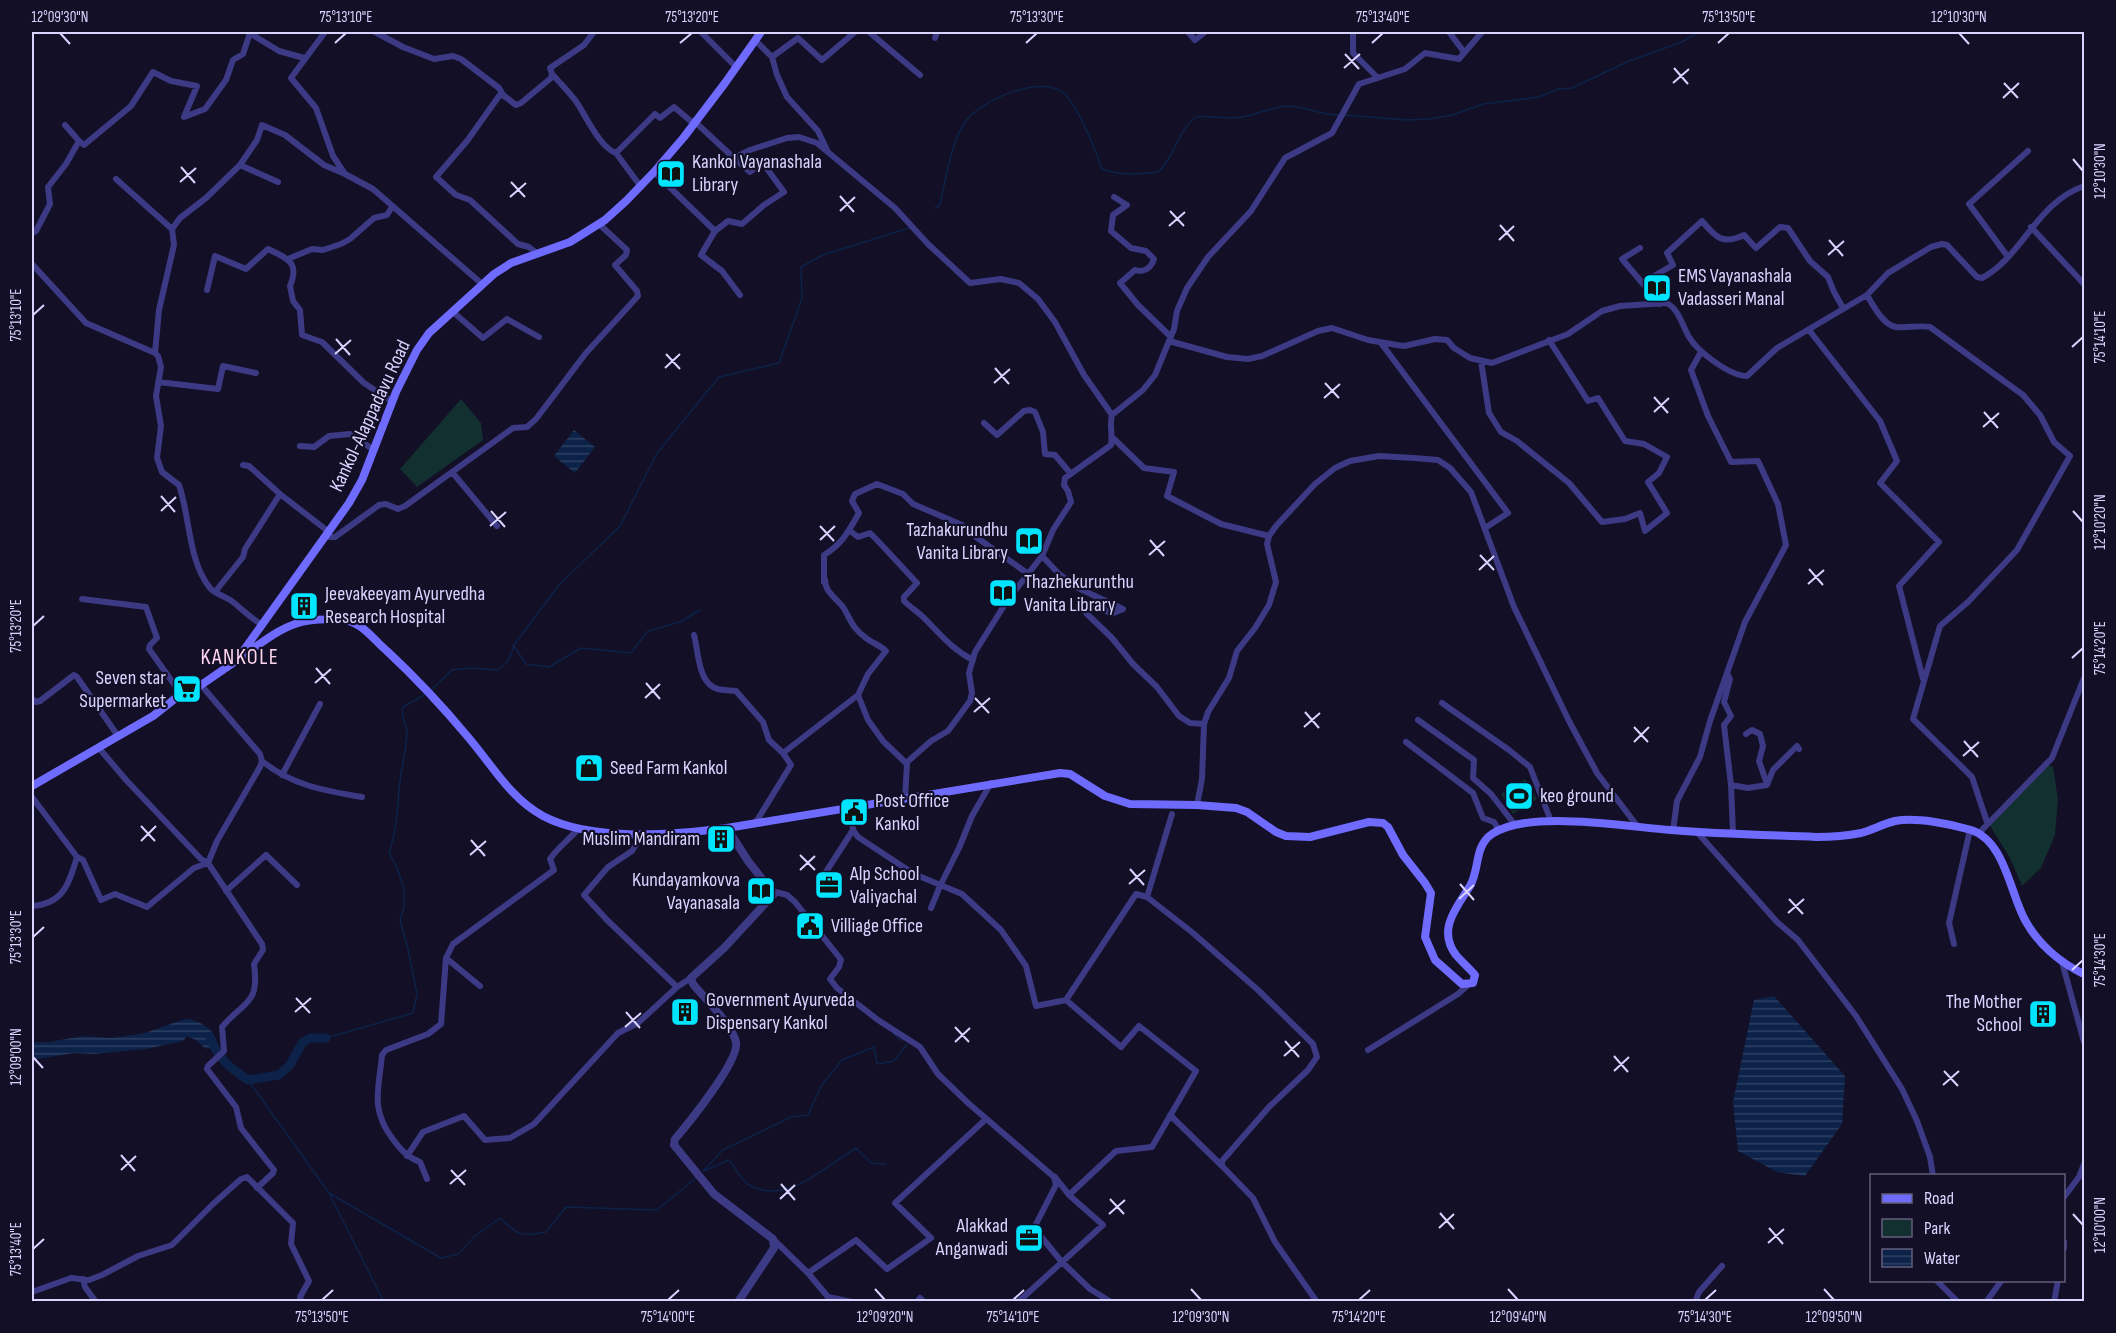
<svg xmlns="http://www.w3.org/2000/svg" width="2116" height="1333" font-family="'Sofia Sans Condensed',sans-serif">
  <style>
    .green { fill: #12302f }
    .water { fill: url(#water-rules) }
    .lines { fill: none; stroke-linecap: round; stroke-linejoin: round }
    .stream { stroke: #0c2248; stroke-width: 1.5 }
    .river { stroke: #0c2248; stroke-width: 9 }
    .minor { stroke: #3d3a85; stroke-width: 6 }
    .tertiary { stroke: #3d3a85; stroke-width: 8 }
    .secondary { stroke: #6f6bff; stroke-width: 8 }
    .ticks { fill: none; stroke: #d9d4ff; stroke-width: 2 }
    .labels { text-anchor: middle; dominant-baseline: central; stroke-width: 4.5; stroke-linejoin: round; paint-order: stroke }
    .poi-label { font-size: 20px; fill: #d9d4ff; stroke: #130f26; text-anchor: start }
    .street-label { font-size: 20px; fill: #d9d4ff; stroke: #130f26 }
    .quarter-label { font-size: 22px; letter-spacing: 1.5px; fill: #ffd6f0; stroke: #130f26 }
    .neatline { fill: none; stroke: #d9d4ff; stroke-width: 2 }
    .ticks-label { font-size: 15px; text-anchor: middle; fill: #d9d4ff }
  </style>
  <defs>
    <pattern id="water-rules" width="6" height="5" patternUnits="userSpaceOnUse" patternTransform="scale(1.5)"><rect width="6" height="5" fill="#0c2248"/><path d="M0 2.5h6" fill="none" stroke="#2f4163"/></pattern>
  </defs>
  <rect width="100%" height="100%" fill="#130f26"/>
  <path class="green" d="M461,399L481,423L483,440L417,487L400,469Z
    M2048,766H2053L2058,800L2055,835L2041,868L2022,886L2010,858L1989,824Z
    M1525,779L1537,799L1513,814L1501,794Z"/>
  <path class="water" d="M574,430L595,447L575,473L554,456Z
    M1774,996L1845,1076L1842,1124L1805,1176L1777,1172L1738,1151L1733,1102L1754,1000Z
    M185,1019C200,1020 217,1030 217,1046L206,1049L196,1040L187,1036L183,1041L146,1049L93,1054L74,1053L32,1060V1042H49L84,1036L111,1038L145,1033Z"/>
  <g class="lines">
    <path class="stream" d="M1344,115L1407,120L1429,119L1453,115L1483,104L1539,97L1559,89L1572,88L1629,61L1682,42L1697,33L1706,32
      M935,208L940,205C945,181 951,145 963,125C977,101 1042,73 1065,94C1078,107 1096,151 1102,169C1120,176 1138,174 1158,172C1175,157 1177,131 1196,117C1212,115 1226,120 1242,117C1258,114 1272,107 1288,106C1303,106 1321,115 1339,115
      M513,646L559,585L620,526L657,453L719,377L779,363L802,298L801,267L823,255L909,228
      M514,646L526,664L549,667L581,648L631,653L648,631L680,622L700,610
      M432,689L452,670L470,668L498,670L508,661L514,646
      M893,1033L900,1040H903
      M326,1038L413,1013L417,994L408,949L400,920L404,907V889L397,868L389,852C398,828 397,805 400,781C402,765 406,750 407,734C407,723 400,718 403,707L426,694
      M248,1080L329,1193L441,1258L458,1254L475,1236L500,1218C519,1236 521,1237 546,1232L566,1207L657,1210L697,1177
      M703,1171L723,1150L791,1117L808,1115L821,1086L842,1060L874,1047L877,1064L894,1061L908,1043
      M704,1171L729,1160C735,1167 742,1181 749,1185C787,1206 826,1166 856,1148L871,1163L886,1164
      M329,1193L384,1302"/>
    <path class="river" d="M210,1037C219,1060 228,1066 248,1080L279,1075L290,1065L302,1043L310,1038H326"/>
    <path class="minor" d="M248,32L279,51L304,58
      M325,32L291,78L316,108L333,156L345,174L373,189L482,284
      M375,32L403,47L434,59L453,56L461,59L499,88L503,95
      M701,32L736,67
      M869,32L920,75
      M1188,32L1195,40L1205,32
      M1353,32V53L1378,78
      M1449,32L1464,52
      M935,38L937,32
      M755,40L772,57L798,38L822,60L855,32
      M772,57L777,75L787,97L818,131L827,150
      M552,74C560,83 568,91 575,100C586,115 599,147 616,153L641,187
      M694,121L734,158L750,150L787,138L799,137L817,143L895,208L928,244L970,283L1001,279L1019,283L1038,299L1055,322L1084,375L1112,415
      M79,141L84,145L131,106L153,72L171,81L197,86L184,117L205,109L226,80L233,60L243,54L250,33
      M616,153L655,114L660,118L674,107L693,123
      M240,165L278,182
      M654,172L715,231L701,255L722,271L740,295
      M116,179L172,229
      M1114,197L1127,205L1113,215L1111,231L1131,248L1146,251L1154,259C1151,268 1144,273 1135,270L1120,283L1138,305L1171,337
      M2031,227L2084,284
      M715,231L728,221L742,224L764,205L784,192L762,162L750,172L734,158
      M32,233L36,231L50,204L48,187L66,164L79,141L65,125
      M1640,248L1622,259L1660,304
      M538,254L529,247L518,244L470,200L456,195L436,177L467,141L499,96L503,95L516,105L521,103L551,78L552,74L550,68L584,45L593,33L592,32
      M2008,257L1969,204L2028,151
      M288,259L312,249L323,250L341,244L350,239L374,218L387,215L392,207
      M32,264L86,323L155,353
      M1642,283L1673,265L1667,253L1702,221C1716,238 1723,245 1744,235L1756,248L1780,227L1788,228L1810,261L1828,277L1834,292L1843,308
      M207,290L215,256L246,269L268,249C288,259 300,262 290,286L293,301L300,310L302,335L322,342L364,383L393,402
      M1867,295C1873,305 1883,325 1896,327C1908,328 1919,325 1930,327L2023,395L2040,415L2054,442L2070,456L2017,550L1968,602L1940,626L1913,719L1972,777L1987,822
      M452,311L483,338L507,319L539,337
      M1809,330L1880,421L1897,461L1880,483L1939,542L1899,586L1923,679
      M1169,341L1227,357L1248,359L1262,356L1318,331L1332,328L1368,340L1397,345L1404,346L1435,339L1447,340L1454,348L1470,358L1492,363L1568,334L1602,311L1620,306L1666,303C1678,307 1683,327 1689,337C1698,352 1730,376 1747,376L1777,348L1867,295L1888,273L1931,247L1942,244L1947,245L1977,277L1982,278C2023,256 2036,203 2084,186
      M1381,343L1508,513L1485,528
      M1481,361L1489,413L1501,432L1517,441L1569,483L1602,522L1625,519L1640,513L1645,531L1667,513L1648,482L1659,473L1667,457L1644,444L1625,441L1598,398L1588,401L1549,340
      M158,382L218,389L223,366L256,373
      M984,423L997,435L1024,411L1030,410L1035,412L1043,432L1045,454L1055,455L1071,474
      M1113,438L1144,468L1174,472L1167,496L1221,524L1269,536
      M300,446L314,447L329,436L350,434L374,450
      M243,465L249,466L280,494
      M452,472L497,526
      M849,530L858,537L870,533L877,540L917,583L904,597V601C911,608 920,613 926,620C941,635 953,650 973,660
      M326,537H335L379,505L386,504L398,509L405,506L513,428L527,427L536,419L586,353L638,296L637,291L615,265L626,255L627,250L599,224
      M1042,556L1059,574L1078,588L1123,609L1111,614L1094,602L1086,613L1112,638L1133,664L1157,687L1179,716L1190,723L1204,724
      M825,580C825,592 836,598 843,607C851,620 852,628 866,638C872,643 880,645 886,651L868,674L858,695L868,720L883,741L907,764L905,798
      M824,582V555C843,543 848,532 859,513L852,501L855,494L877,484L903,494L913,504L962,525L976,537L1027,573
      M215,592L243,557L245,549L280,494L329,532
      M82,599L146,607L157,638L150,645L149,649L181,694
      M263,625C251,619 243,610 233,602C226,596 216,595 210,588C188,561 190,516 179,485L162,472L157,458L161,426L156,396L161,367L158,356L155,353L159,310L174,245L172,229L180,218L206,198L240,165L257,140L262,125L285,135L324,165L345,174
      M694,635C698,649 698,679 713,687C719,691 729,690 736,691L763,722L769,740L783,753
      M1727,673L1730,679L1724,702L1731,716L1724,725L1731,785L1733,833
      M201,685L260,754L262,761L260,767L217,841L208,863L262,944L263,950L254,964C260,1006 243,1001 222,1027L224,1051L208,1066L207,1069L236,1107L241,1128L274,1170L273,1173L257,1188
      M32,699L36,702L40,701L74,675L77,677L118,736
      M1442,703L1509,750L1530,767L1551,821
      M1418,720L1474,760L1473,778L1491,794L1515,825
      M1746,734L1752,730L1760,734L1763,746L1759,761L1767,784
      M1406,742L1473,793L1483,818L1494,822L1499,830
      M98,747L127,781L201,859L208,863
      M262,761C291,785 325,791 362,797
      M906,763L931,741L948,731L970,701L972,693L969,673L975,652L1007,601L1042,556L1053,530L1071,502L1068,491L1064,485L1065,478L1111,445C1113,434 1109,424 1112,415L1143,390L1155,375L1174,329L1177,311L1187,288L1208,257L1251,211L1285,158L1332,133L1359,84L1405,69L1425,53L1459,59L1482,32
      M282,775L320,704
      M1731,785L1748,788L1767,785L1773,770L1797,746L1799,749
      M32,797L77,857C69,884 63,904 32,906
      M1197,805L1202,779L1204,724L1208,712L1229,678L1237,651L1255,628L1269,605L1276,582L1267,544L1269,536L1276,526L1315,484L1335,468L1350,461L1379,456L1414,458L1438,460L1450,468L1471,492L1514,607L1569,721L1597,773L1638,827
      M851,807L853,830L858,837L914,874L962,894L1001,930L1026,966L1036,1006L1066,1000L1136,894L1147,897L1193,933L1258,990L1313,1044L1317,1057L1308,1070L1269,1107L1222,1161V1166L1253,1198L1275,1242L1317,1302
      M756,822L791,765L783,753L858,695
      M1673,831L1677,801L1700,757L1710,721L1745,622L1786,545L1778,504L1758,461L1731,462L1708,416L1691,370L1701,352
      M1696,831L1777,922L1798,940L1856,1016L1902,1089L1917,1121L1930,1157L1933,1176
      M1979,833L2052,758L2084,678
      M642,835L632,851L608,867L584,895L607,920L677,987L691,978
      M77,857L83,860L101,900L115,894L147,907L194,868L208,863
      M824,875L853,830
      M226,891L266,855L297,885
      M772,891L787,895L795,902L839,957L841,960L839,967L830,979L837,988L878,1020L920,1047L938,1074L968,1103L1054,1177L1056,1185L1034,1228L1061,1261L1090,1289L1111,1302
      M1147,897L1172,814
      M931,908L940,886L959,848L972,816L991,783
      M1954,944L1949,923L1970,830
      M446,958L480,986
      M2062,962L2084,1042
      M1368,1050L1458,994L1468,985
      M1170,1115L1221,1165
      M407,1156L423,1132L464,1116L485,1140L510,1138L534,1124L618,1033L638,1023L677,987
      M1055,1177L1069,1195
      M427,1179L420,1162C407,1157 400,1149 392,1138C370,1108 379,1089 382,1055L386,1050L428,1034L441,1024L446,958L453,944L554,870L550,859C559,846 569,840 578,829
      M2064,1197L2079,1177L2084,1164
      M773,1239L808,1273L828,1297L852,1302
      M2064,1242V1248
      M808,1273L856,1240L887,1269L931,1238L895,1203L986,1119
      M83,1279L85,1287L96,1302
      M1936,1280L1958,1302
      M32,1292L71,1278L89,1280L102,1275L138,1256L172,1245L213,1204L241,1179L247,1177L293,1223L291,1244L309,1281L300,1297L302,1302
      M917,1302L920,1298L924,1302
      M1018,1302L1103,1225L1069,1195L1116,1151L1152,1147L1196,1071L1139,1026L1121,1047L1066,1000
      M1695,1302L1699,1292L1722,1266
      M1986,1302L2002,1280
      M2054,1302L2058,1280"/>
    <path class="tertiary" d="M727,828L748,861L774,894L724,948L691,978L693,984C704,998 734,1026 736,1043C739,1061 688,1124 675,1139L674,1145L714,1194L773,1239L774,1248L738,1302"/>
    <path class="secondary" d="M236,661C255,648 275,630 298,623C311,619 344,617 356,624C367,629 377,643 387,651C416,678 443,707 468,737C492,765 510,798 543,816C592,842 673,835 727,828L1060,773L1070,774L1105,796L1130,804L1197,805L1236,808L1247,812L1276,832L1286,836L1310,837L1369,822L1383,823L1388,827L1403,855L1425,883L1431,893L1425,937L1435,960L1462,984L1473,983L1475,975C1469,968 1462,962 1456,955C1437,930 1456,908 1470,886C1480,869 1474,846 1492,834C1529,809 1627,827 1671,830C1719,834 1768,835 1816,837C1831,837 1846,836 1861,833C1872,830 1883,824 1895,821C1916,817 1951,824 1971,830C2005,841 2010,893 2025,920C2038,944 2060,963 2084,974
      M32,786L153,716L181,694L201,685L236,661L349,503L362,480L396,392L417,350L429,333L494,274L511,263L570,242L605,220L626,201L654,172L684,137L725,83L761,32"/>
  </g>
  <path class="ticks" d="M60,33L70,44M1959,33L1969,44M335,43L346,33M680,43L692,33M1026,43L1037,33M1372,43L1383,33M1718,43L1729,33M1345,54L1359,69M1344,68L1360,54M1674,68L1688,84M1673,83L1689,69M2004,83L2018,98M2003,98L2019,83M2073,159L2083,171M181,167L195,183M180,182L196,168M511,182L525,197M840,196L854,212M510,197L526,183M840,211L855,197M1170,211L1184,226M1500,225L1514,241M1169,226L1185,212M1499,240L1514,226M1829,240L1843,256M1828,255L1844,241M33,315L44,305M336,339L350,355M2072,347L2083,337M335,354L351,340M666,354L680,369M665,368L680,354M995,368L1009,384M994,383L1010,369M1325,383L1339,398M1654,397L1668,413M1324,398L1340,384M1654,412L1669,398M1984,412L1998,428M1983,427L1999,413M161,496L175,512M161,511L176,497M491,511L505,527M2073,511L2083,522M490,526L506,512M820,526L834,541M820,540L835,526M1150,540L1164,556M1149,555L1165,541M1480,555L1494,570M1809,569L1823,585M1479,570L1494,556M1808,584L1824,570M33,626L44,616M2072,658L2083,648M316,668L330,684M315,683L331,669M646,683L660,699M645,698L660,684M975,698L989,713M974,712L990,698M1305,712L1319,728M1304,727L1320,713M1634,727L1648,742M1964,741L1978,757M1634,742L1649,727M1963,756L1979,742M141,826L155,841M471,840L485,856M141,841L156,826M470,855L486,841M800,855L815,870M1130,869L1144,885M800,870L815,856M1129,884L1145,870M1460,884L1474,900M1459,899L1474,885M1789,899L1803,914M1788,913L1804,899M33,937L44,927M2072,970L2083,960M296,998L310,1013M295,1012L311,998M626,1012L640,1028M625,1027L641,1013M955,1027L969,1042M1285,1041L1299,1057M955,1042L970,1028M1284,1056L1300,1042M1614,1056L1628,1072M33,1057L43,1068M1614,1071L1629,1057M1944,1071L1958,1086M1943,1085L1959,1071M121,1155L135,1171M121,1170L136,1156M451,1170L465,1185M450,1184L466,1170M781,1184L795,1200M780,1199L795,1185M1110,1199L1124,1214M1440,1213L1454,1229M1109,1214L1125,1200M2073,1214L2083,1225M1439,1228L1454,1214M1769,1228L1783,1244M1768,1243L1784,1229M33,1249L44,1239M875,1289L885,1300M1191,1289L1201,1300M1508,1289L1518,1300M1824,1289L1834,1300M322,1300L333,1290M668,1300L679,1290M1013,1300L1024,1290M1359,1300L1370,1290M1705,1300L1716,1290"/>
  <defs>
    <g id="library-square" transform="scale(1.5)"><rect x="-9" y="-9" width="18" height="18" rx="4" fill="#00e5ff" stroke="#130f26"/><path d="M-6-4Q-3-5.5-.7-3.5V5Q-3 3-6 4ZM6-4Q3-5.5 .7-3.5V5Q3 3 6 4Z" fill="#111"/></g>
    <g id="building-square" transform="scale(1.5)"><rect x="-9" y="-9" width="18" height="18" rx="4" fill="#00e5ff" stroke="#130f26"/><path d="M-4-6H4V6H1V3H-1V6H-4ZM-2.5-4.3h1.7v1.8h-1.7ZM.8-4.3h1.7v1.8H.8ZM-2.5-1h1.7V.8h-1.7ZM.8-1h1.7V.8H.8Z" fill="#111"/></g>
    <g id="supermarket-square" transform="scale(1.5)"><rect x="-9" y="-9" width="18" height="18" rx="4" fill="#00e5ff" stroke="#130f26"/><path d="M-6-5.5h2.5l.6 2H6L4.5 2H-2.5L-4.4-4H-6ZM-1.5 3.2a1.3 1.3 0 1 0 .1 0ZM3 3.2a1.3 1.3 0 1 0 .1 0Z" fill="#111"/></g>
    <g id="shop-square" transform="scale(1.5)"><rect x="-9" y="-9" width="18" height="18" rx="4" fill="#00e5ff" stroke="#130f26"/><path d="M-5-2.5h2.3a2.7 3.5 0 0 1 5.4 0H5L5.5 6h-11ZM-1.5-2.5h3a1.5 2.3 0 0 0-3 0Z" fill="#111"/></g>
    <g id="stadium-square" transform="scale(1.5)"><rect x="-9" y="-9" width="18" height="18" rx="4" fill="#00e5ff" stroke="#130f26"/><path d="M0-5a6.5 5 0 1 0 0 10a6.5 5 0 1 0 0-10ZM-3.5-1.8h7v3.6h-7Z" fill="#111"/></g>
    <g id="civic-square" transform="scale(1.5)"><rect x="-9" y="-9" width="18" height="18" rx="4" fill="#00e5ff" stroke="#130f26"/><path d="M-.6-6.5H3V-4.5H.6V-3L4-1V1h2V6H-6V1h2V-1L-.6-3ZM-1.2 2.5V6h2.4V2.5Z" fill="#111"/></g>
    <g id="office-square" transform="scale(1.5)"><rect x="-9" y="-9" width="18" height="18" rx="4" fill="#00e5ff" stroke="#130f26"/><path d="M-6-3h4V-5.5h4V-3h4V5H-6ZM-1-4.5V-3h2v-1.5ZM-6 0V1H6V0Z" fill="#111"/></g>
  </defs>
  <g fill-rule="evenodd">
    <use href="#library-square" x="671" y="174"/>
    <use href="#library-square" x="1657" y="288"/>
    <use href="#library-square" x="1029" y="541"/>
    <use href="#library-square" x="1003" y="593"/>
    <use href="#building-square" x="304" y="606"/>
    <use href="#supermarket-square" x="187" y="689"/>
    <use href="#shop-square" x="589" y="768"/>
    <use href="#stadium-square" x="1519" y="796"/>
    <use href="#civic-square" x="854" y="812"/>
    <use href="#building-square" x="721" y="839"/>
    <use href="#office-square" x="829" y="885"/>
    <use href="#library-square" x="761" y="891"/>
    <use href="#civic-square" x="810" y="926"/>
    <use href="#building-square" x="685" y="1012"/>
    <use href="#building-square" x="2043" y="1014"/>
    <use href="#office-square" x="1029" y="1238"/>
  </g>
  <g class="labels">
    <g class="poi-label">
      <text x="692" y="162">Kankol Vayanashala<tspan x="692" dy="23">Library</tspan></text>
      <text x="1678" y="276">EMS Vayanashala<tspan x="1678" dy="23">Vadasseri Manal</tspan></text>
      <text x="1008" y="530" text-anchor="end">Tazhakurundhu<tspan x="1008" dy="23">Vanita Library</tspan></text>
      <text x="1024" y="582">Thazhekurunthu<tspan x="1024" dy="23">Vanita Library</tspan></text>
      <text x="325" y="594">Jeevakeeyam Ayurvedha<tspan x="325" dy="23">Research Hospital</tspan></text>
      <text x="166" y="678" text-anchor="end">Seven star<tspan x="166" dy="23">Supermarket</tspan></text>
      <text x="610" y="768">Seed Farm Kankol</text>
      <text x="1540" y="796">keo ground</text>
      <text x="875" y="801">Post Office<tspan x="875" dy="23">Kankol</tspan></text>
      <text x="700" y="839" text-anchor="end">Muslim Mandiram</text>
      <text x="850" y="874">Alp School<tspan x="850" dy="23">Valiyachal</tspan></text>
      <text x="740" y="880" text-anchor="end">Kundayamkovva<tspan x="740" dy="23">Vayanasala</tspan></text>
      <text x="831" y="926">Villiage Office</text>
      <text x="706" y="1000">Government Ayurveda<tspan x="706" dy="23">Dispensary Kankol</tspan></text>
      <text x="2022" y="1002" text-anchor="end">The Mother<tspan x="2022" dy="23">School</tspan></text>
      <text x="1008" y="1226" text-anchor="end">Alakkad<tspan x="1008" dy="23">Anganwadi</tspan></text>
    </g>
    <g class="street-label">
      <text transform="translate(370 416) rotate(-65)">Kankol-Alappadavu Road</text>
    </g>
    <g class="quarter-label">
      <text x="240" y="657">KANKOLE</text>
    </g>
  </g>
  <rect width="2116" height="1333" fill="none" stroke="#130f26" stroke-width="66"/>
  <rect x="1870" y="1174" width="195" height="108" fill="#130f26" stroke="#625e7d" stroke-width="1.5"/>
  <rect x="1882" y="1194" width="30" height="9" fill="#6f6bff" stroke="#625e7d" stroke-width="1.5"/>
  <text x="1924" y="1204" font-size="18" fill="#d9d4ff">Road</text>
  <rect x="1882" y="1219" width="30" height="18" fill="#12302f" stroke="#625e7d" stroke-width="1.5"/>
  <text x="1924" y="1234" font-size="18" fill="#d9d4ff">Park</text>
  <rect x="1882" y="1249" width="30" height="18" fill="url(#water-rules)" stroke="#625e7d" stroke-width="1.5"/>
  <text x="1924" y="1264" font-size="18" fill="#d9d4ff">Water</text>
  <rect x="33" y="33" width="2050" height="1267" class="neatline"/>
  <g class="ticks-label">
    <text x="60" y="22">12°09'30"N</text>
    <text x="346" y="22">75°13'10"E</text>
    <text x="692" y="22">75°13'20"E</text>
    <text x="1037" y="22">75°13'30"E</text>
    <text x="1383" y="22">75°13'40"E</text>
    <text x="1729" y="22">75°13'50"E</text>
    <text x="1959" y="22">12°10'30"N</text>
    <text transform="translate(2100 171) rotate(-90)" y="5">12°10'30"N</text>
    <text transform="translate(16 315) rotate(-90)" y="5">75°13'10"E</text>
    <text transform="translate(2100 337) rotate(-90)" y="5">75°14'10"E</text>
    <text transform="translate(2100 522) rotate(-90)" y="5">12°10'20"N</text>
    <text transform="translate(16 626) rotate(-90)" y="5">75°13'20"E</text>
    <text transform="translate(2100 648) rotate(-90)" y="5">75°14'20"E</text>
    <text transform="translate(16 937) rotate(-90)" y="5">75°13'30"E</text>
    <text transform="translate(2100 960) rotate(-90)" y="5">75°14'30"E</text>
    <text transform="translate(16 1057) rotate(-90)" y="5">12°09'00"N</text>
    <text transform="translate(2100 1225) rotate(-90)" y="5">12°10'00"N</text>
    <text transform="translate(16 1249) rotate(-90)" y="5">75°13'40"E</text>
    <text x="322" y="1322">75°13'50"E</text>
    <text x="668" y="1322">75°14'00"E</text>
    <text x="885" y="1322">12°09'20"N</text>
    <text x="1013" y="1322">75°14'10"E</text>
    <text x="1201" y="1322">12°09'30"N</text>
    <text x="1359" y="1322">75°14'20"E</text>
    <text x="1518" y="1322">12°09'40"N</text>
    <text x="1705" y="1322">75°14'30"E</text>
    <text x="1834" y="1322">12°09'50"N</text>
  </g>
</svg>
